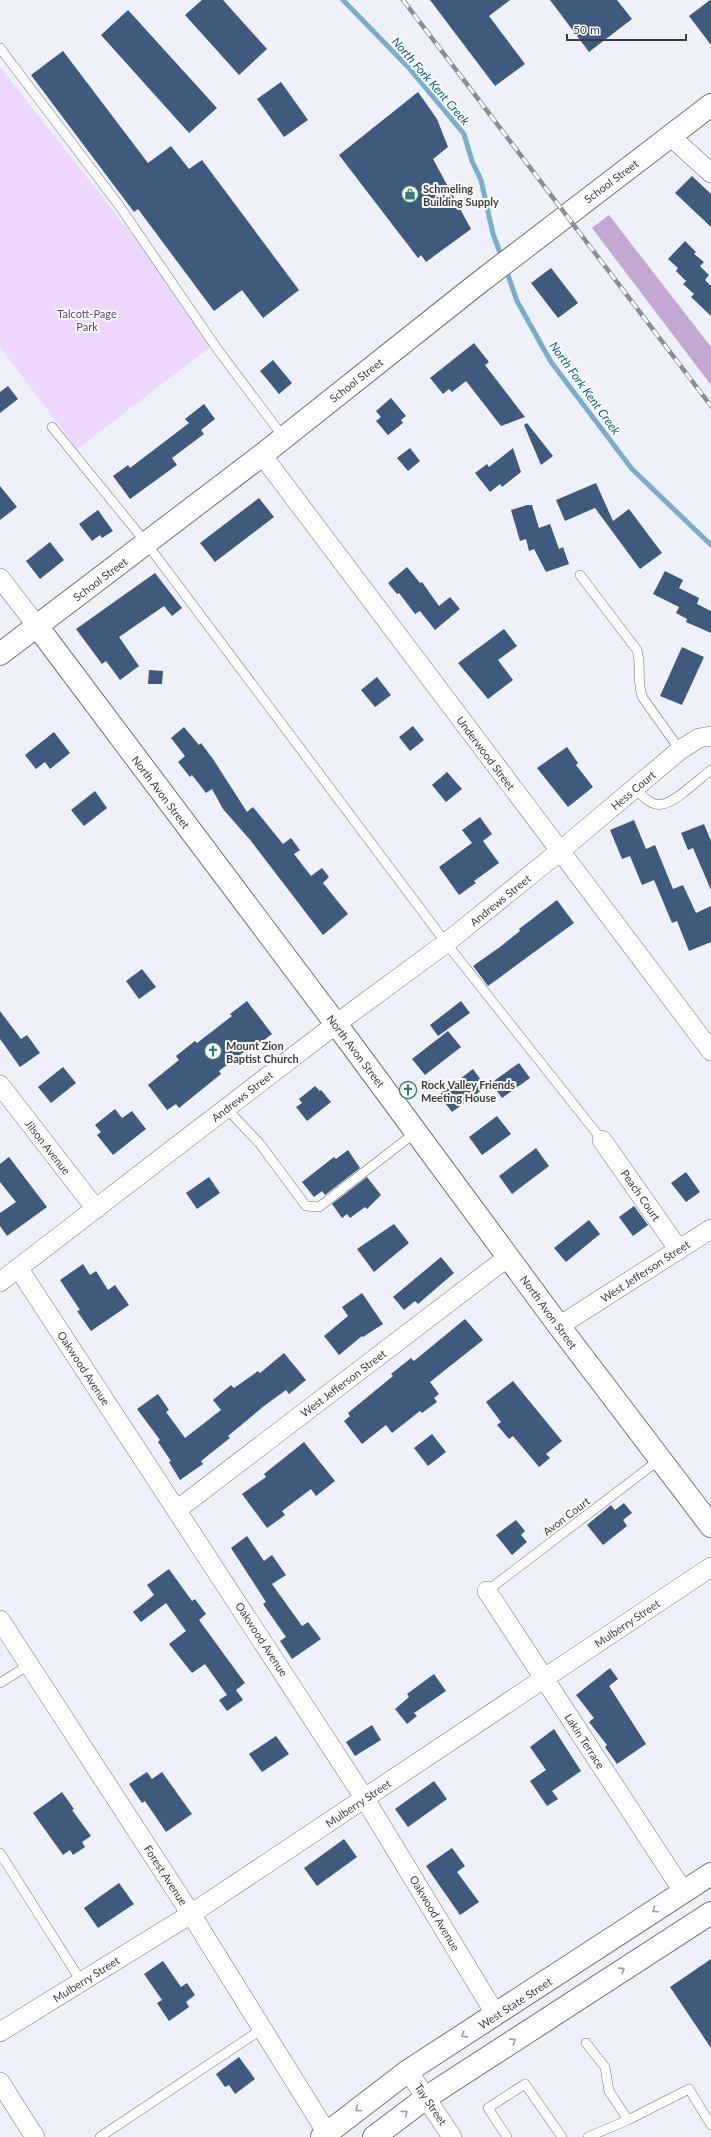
<svg xmlns="http://www.w3.org/2000/svg" width="711" height="2137" font-family="Lato,sans-serif">
  <style>
    .green { fill: #eed7fd }
    .forest { fill: #c2a8d2 }
    .lines { fill: none; stroke-linecap: round; stroke-linejoin: round }
    .stream { stroke: #7dacc8; stroke-width: 5 }
    .building { fill: #3f5a7c }
    .lane-casing { stroke: #6f727a; stroke-width: 10 }
    .street-casing { stroke: #6f727a; stroke-width: 20 }
    .secondary-casing { stroke: #6f727a; stroke-width: 24 }
    .primary-casing { stroke: #6f727a; stroke-width: 24 }
    .lane { stroke: #fff; stroke-width: 9 }
    .street { stroke: #fff; stroke-width: 19 }
    .secondary { stroke: #fff; stroke-width: 22 }
    .primary { stroke: #fff; stroke-width: 22 }
    .rail-casing { stroke: #8c8d94; stroke-width: 4.5 }
    .rail { stroke: #fefefe; stroke-width: 3; stroke-dasharray: 9; stroke-linecap: butt }
    .oneway { stroke: #9d9ea0 }
    .labels { text-anchor: middle; dominant-baseline: central; stroke-width: 4; stroke-linejoin: round; paint-order: stroke }
    .street-label { font-size: 11px; fill: #3b3c40; stroke: #fefefe }
    .poi-label { font-size: 11px; font-weight: bold; fill: #3b3c40; stroke: #fefefe; text-anchor: start }
    .park-label { font-size: 11px; fill: #634177; stroke: #fefefe }
    .water-label { font-size: 12px; font-style: italic; fill: #095f85; stroke: #fefefe }
  </style>
  <rect width="100%" height="100%" fill="#eef0fa"/>
  <path class="green" d="M0,67L148,255L213,345L77,449L0,347Z"/>
  <path class="forest" d="M609,215L711,347V385L592,228Z"/>
  <g class="lines">
    <path class="stream" d="M343,0L409,68L464,134L472,161L481,180L493,234L502,258
      M506,269L517,301L551,362L632,469L711,545"/>
  </g>
  <path class="building" d="M202,0H223L267,49L239,75L185,15Z
    M430,0H510L489,16L525,64L495,86Z
    M550,0H617L632,19L589,52Z
    M710,0H711V45L689,16Z
    M128,10L217,108L189,133L101,35Z
    M63,51L148,163L171,146L189,169L202,160L299,290L263,318L242,290L214,311L138,209L134,212L31,75Z
    M281,82L308,120L284,137L257,99Z
    M418,92L437,119L448,147L433,159L471,229L426,262L421,255L418,258L339,155Z
    M692,176L711,194V227L675,193Z
    M685,241L696,252L694,254L704,262L700,266L709,275L705,280L711,286V316L691,297L694,294L683,284L686,281L676,271L678,268L668,259Z
    M551,268L578,303L558,318L531,283Z
    M474,343L489,362L485,365L525,417L501,426L466,381L452,392L449,389L443,394L430,378Z
    M273,360L292,383L279,394L260,371Z
    M8,386L18,399L0,413V392Z
    M391,398L406,416L401,420L403,423L388,435L376,421L381,417L376,411Z
    M204,404L215,419L201,430L204,434L172,458L177,465L130,499L113,476L128,465L130,468L189,423L185,419Z
    M527,423L553,456L541,465L524,425Z
    M410,448L420,461L408,471L397,458Z
    M513,448L521,472L502,487L500,484L490,492L475,473L487,464L489,467Z
    M596,483L613,521L629,509L662,553L640,569L595,508L565,521L556,500Z
    M0,486L17,507L0,520Z
    M259,498L274,517L215,562L200,543Z
    M527,505H532L539,528L550,524L559,549L563,547L569,564L546,572L534,549L529,551L526,539L520,541L511,510Z
    M98,510L113,531L102,538L100,535L92,541L79,524Z
    M50,542L64,560L40,579L26,561Z
    M407,567L420,583L422,582L439,606L450,597L460,609L435,630L420,611L415,614L399,593L397,594L388,583Z
    M665,571L683,580L679,588L699,598L697,604L711,611V633L686,622L687,619L676,613L679,607L653,594Z
    M155,573L182,608L172,616L164,606L119,637L139,666L120,680L106,661L102,664L76,629Z
    M504,629L517,646L498,660L513,680L488,699L458,663Z
    M682,647L704,657L682,705L660,696Z
    M149,670L163,671L162,684H148Z
    M377,677L391,695L375,707L361,690Z
    M413,726L424,740L410,751L399,737Z
    M184,727L199,745L201,743L213,759L247,812L253,807L283,844L291,838L300,850L294,854L311,876L322,868L329,877L323,883L348,914L323,935L251,841L223,809L212,789L206,793L192,775L190,777L178,762L185,756L171,738Z
    M54,732L70,753L50,769L45,762L36,769L25,755Z
    M567,747L578,763L576,765L593,787L568,807L537,768Z
    M447,772L462,789L446,802L432,785Z
    M95,791L107,808L84,826L71,810Z
    M480,817L492,834L483,841L499,863L474,881L476,883L459,895L439,867L472,843L462,830Z
    M634,820L646,849L655,845L673,889L683,885L696,913L711,906V942L689,951L677,921L672,923L654,880L642,885L630,856L622,859L610,830Z
    M704,824L711,841V890L693,848L688,850L681,833Z
    M557,900L574,923L488,986L473,966L500,947L520,931L519,929Z
    M142,969L156,987L139,999L126,981Z
    M247,1001L272,1034L255,1047L253,1045L219,1071L221,1074L179,1108L176,1104L167,1110L148,1085L179,1060L176,1056L195,1041L197,1043L232,1016L230,1014Z
    M461,1001L470,1013L438,1036L430,1025Z
    M0,1011L21,1039L27,1035L40,1053L20,1067L0,1039Z
    M448,1031L461,1047L425,1075L412,1059Z
    M519,1063L530,1078L502,1098L491,1083Z
    M63,1067L76,1083L51,1103L38,1087Z
    M473,1069L486,1087L452,1112L439,1095Z
    M315,1086L320,1091L321,1090L331,1102L307,1121L296,1107L302,1103L299,1099Z
    M115,1109L122,1118L132,1111L146,1129L113,1155L97,1135L101,1132L95,1125Z
    M497,1116L511,1134L482,1155L469,1137Z
    M536,1148L549,1166L512,1194L499,1176Z
    M348,1150L360,1168L325,1195L322,1191L314,1197L302,1182L334,1157L336,1159Z
    M9,1157L47,1207L7,1236L0,1226V1213L16,1202L0,1182V1164Z
    M686,1172L700,1192L686,1202L671,1183Z
    M209,1177L220,1193L197,1209L186,1193Z
    M367,1177L381,1195L367,1209L365,1207L350,1218L347,1214L342,1218L332,1204Z
    M634,1206L648,1225L633,1236L619,1217Z
    M589,1220L600,1234L566,1262L554,1248Z
    M394,1224L409,1243L374,1272L357,1249Z
    M441,1257L454,1273L418,1304L415,1301L404,1310L393,1297Z
    M83,1264L90,1275L96,1271L108,1290L115,1285L129,1305L91,1331L77,1311L80,1310L60,1280Z
    M362,1293L383,1324L363,1337L362,1336L339,1355L324,1336L348,1316L342,1307Z
    M465,1319L483,1340L430,1382L439,1394L434,1398L437,1402L422,1413L420,1411L392,1433L386,1425L362,1444L344,1421L350,1416L348,1413L393,1376L391,1374L411,1358L414,1361Z
    M284,1353L306,1380L289,1394L286,1390L264,1406L228,1436L230,1438L201,1461L203,1464L180,1480L169,1462L171,1461L158,1442L160,1440L137,1409L158,1394L169,1410L166,1412L185,1438L221,1410L213,1400L231,1385L234,1388L258,1371L260,1373Z
    M513,1381L562,1441L546,1454L550,1458L539,1467L513,1436L509,1439L497,1425L501,1422L486,1402Z
    M432,1434L446,1452L428,1466L414,1448Z
    M304,1442L335,1481L316,1496L311,1489L282,1511L285,1515L267,1528L242,1494L266,1477L264,1474Z
    M624,1503L632,1513L623,1520L627,1526L603,1545L587,1525L611,1505L615,1510Z
    M516,1520L525,1531L521,1535L527,1542L512,1555L496,1535Z
    M247,1536L264,1561L272,1555L286,1575L272,1584L302,1626L308,1622L321,1639L292,1659L280,1641L286,1637L263,1604L266,1602L231,1548Z
    M169,1569L192,1601L195,1599L206,1614L199,1620L245,1683L236,1690L243,1700L227,1711L219,1700L227,1695L205,1664L192,1673L169,1644L186,1631L166,1603L141,1622L133,1612L154,1595L147,1585Z
    M610,1668L618,1679L609,1686L646,1744L617,1764L605,1747L607,1745L589,1722L594,1718L576,1695Z
    M434,1674L446,1691L414,1713L417,1716L407,1724L395,1709L409,1697L407,1694Z
    M372,1725L381,1740L355,1756L346,1742Z
    M554,1729L581,1771L552,1791L558,1799L547,1806L530,1781L546,1770L530,1747Z
    M276,1736L289,1754L262,1772L249,1754Z
    M147,1772L152,1779L162,1772L192,1814L166,1832L145,1801L142,1803L129,1784Z
    M434,1781L447,1799L408,1827L395,1809Z
    M62,1792L74,1809L72,1810L91,1836L82,1842L85,1847L73,1855L70,1850L63,1855L33,1813Z
    M344,1839L357,1857L317,1886L304,1868Z
    M452,1848L465,1866L457,1872L479,1902L460,1915L426,1866Z
    M119,1883L134,1904L98,1928L84,1908Z
    M711,1959V2048L670,1987Z
    M163,1961L181,1987L187,1983L195,1995L186,2002L189,2007L169,2021L157,2003L162,2000L144,1974Z
    M239,2057L255,2079L235,2094L229,2085L225,2087L216,2074Z"/>
  <g class="lines">
    <g class="lane-casing">
      <path id="lane" d="M0,48L118,204L218,350L284,438
        M52,427L147,544L446,943L602,1140
        M580,575L637,650C642,668 636,682 643,698L680,750
        M635,788C642,796 652,807 663,804C676,802 700,778 711,770
        M227,1109L260,1144L306,1206L319,1207L416,1132
        M487,1591L659,1460
        M0,1683L29,1665
        M0,1853L81,1981
        M586,2043L605,2067L609,2091L628,2120L588,2137
        M628,2120L689,2089L711,2125
        M100,2137L262,2029
        M507,2137L488,2108L525,2084L562,2137"/>
    </g>
    <g class="street-casing">
      <path id="street" d="M670,136L711,173
        M262,455L711,1051
        M0,578L37,626
        M0,1085L96,1209
        M602,1140L679,1250
        M19,1269L365,1799L496,2015
        M0,1282L336,1024L446,943L560,851L680,750L699,738L711,736
        M559,1326L711,1229
        M178,1509L508,1257
        M487,1591L683,1891
        M0,1620L191,1914L327,2133
        M0,2032L191,1914L711,1567
        M408,2071L452,2137
        M0,2082L35,2137"/>
    </g>
    <g class="secondary-casing">
      <path id="secondary" d="M37,626L348,1040L559,1326L711,1526
        M0,654L262,455L476,285L711,105"/>
    </g>
    <g class="primary-casing">
      <path id="primary" d="M322,2137L408,2071L711,1874
        M374,2137L427,2097L711,1913"/>
    </g>
    <use href="#lane" class="lane"/>
    <use href="#street" class="street"/>
    <use href="#secondary" class="secondary"/>
    <use href="#primary" class="primary"/>
    <g class="rail-casing">
      <path id="rail" d="M403,0L711,406"/>
    </g>
    <use href="#rail" class="rail"/>
  </g>
  <defs><path id="oneway-chevron" d="M-2-3.5L2.5 0L-2 3.5" fill="none" stroke-width="1.6" stroke-linecap="round" stroke-linejoin="round"/></defs>
  <g class="oneway">
    <use href="#oneway-chevron" transform="translate(655 1910) rotate(146)"/>
    <use href="#oneway-chevron" transform="translate(622 1970) rotate(-33)"/>
    <use href="#oneway-chevron" transform="translate(464 2035) rotate(148)"/>
    <use href="#oneway-chevron" transform="translate(513 2041) rotate(-33)"/>
    <use href="#oneway-chevron" transform="translate(358 2109) rotate(143)"/>
    <use href="#oneway-chevron" transform="translate(405 2113) rotate(-36)"/>
  </g>
  <defs>
    <g id="shop-ring" transform="scale(0.9)"><circle r="9.5" fill="#fefefe" stroke="#397c6f" stroke-width="1.5"/><path d="M-5-2.5h2.3a2.7 3.5 0 0 1 5.4 0H5L5.5 6h-11ZM-1.5-2.5h3a1.5 2.3 0 0 0-3 0Z" fill="#397c6f"/></g>
    <g id="church-ring" transform="scale(0.9)"><circle r="9.5" fill="#fefefe" stroke="#397c6f" stroke-width="1.5"/><path d="M-1.2-6h2.4v3.5h3.3v2.4h-3.3V6h-2.4V-.1h-3.3v-2.4h3.3Z" fill="#397c6f"/></g>
  </defs>
  <g fill-rule="evenodd">
    <use href="#shop-ring" x="410" y="194"/>
    <use href="#church-ring" x="213" y="1051"/>
    <use href="#church-ring" x="408" y="1090"/>
  </g>
  <g class="labels">
    <g class="street-label">
      <text transform="translate(611 181) rotate(-37)">School Street</text>
      <text transform="translate(356 380) rotate(-38)">School Street</text>
      <text transform="translate(100 579) rotate(-37)">School Street</text>
      <text transform="translate(486 753) rotate(53)">Underwood Street</text>
      <text transform="translate(633 790) rotate(-40)">Hess Court</text>
      <text transform="translate(161 792) rotate(53)">North Avon Street</text>
      <text transform="translate(500 900) rotate(-39)">Andrews Street</text>
      <text transform="translate(356 1051) rotate(53)">North Avon Street</text>
      <text transform="translate(242 1096) rotate(-38)">Andrews Street</text>
      <text transform="translate(48 1147) rotate(52)">Jilson Avenue</text>
      <text transform="translate(641 1195) rotate(55)">Peach Court</text>
      <text transform="translate(645 1271) rotate(-33)">West Jefferson Street</text>
      <text transform="translate(549 1312) rotate(54)">North Avon Street</text>
      <text transform="translate(84 1368) rotate(57)">Oakwood Avenue</text>
      <text transform="translate(343 1383) rotate(-37)">West Jefferson Street</text>
      <text transform="translate(566 1516) rotate(-37)">Avon Court</text>
      <text transform="translate(627 1623) rotate(-34)">Mulberry Street</text>
      <text transform="translate(262 1639) rotate(57)">Oakwood Avenue</text>
      <text transform="translate(585 1741) rotate(57)">Lakin Terrace</text>
      <text transform="translate(358 1803) rotate(-34)">Mulberry Street</text>
      <text transform="translate(166 1875) rotate(57)">Forest Avenue</text>
      <text transform="translate(435 1913) rotate(59)">Oakwood Avenue</text>
      <text transform="translate(86 1979) rotate(-32)">Mulberry Street</text>
      <text transform="translate(515 2003) rotate(-33)">West State Street</text>
      <text transform="translate(431 2104) rotate(56)">Tay Street</text>
    </g>
    <g class="poi-label">
      <text x="423" y="188">Schmeling<tspan x="423" dy="13">Building Supply</tspan></text>
      <text x="226" y="1045">Mount Zion<tspan x="226" dy="13">Baptist Church</tspan></text>
      <text x="421" y="1084">Rock Valley Friends<tspan x="421" dy="13">Meeting House</tspan></text>
    </g>
    <g class="park-label">
      <text x="87" y="313">Talcott-Page<tspan x="87" dy="13">Park</tspan></text>
    </g>
    <g class="water-label">
      <text transform="translate(431 81) rotate(49)">North Fork Kent Creek</text>
      <text transform="translate(585 388) rotate(54)">North Fork Kent Creek</text>
    </g>
  </g>
  <path d="M567 34v6h119v-6" fill="none" stroke="#3b3c40" stroke-width="2"/>
  <text x="573" y="34" font-size="12" fill="#3b3c40" stroke="#fefefe" stroke-width="3" paint-order="stroke">50 m</text>
</svg>
